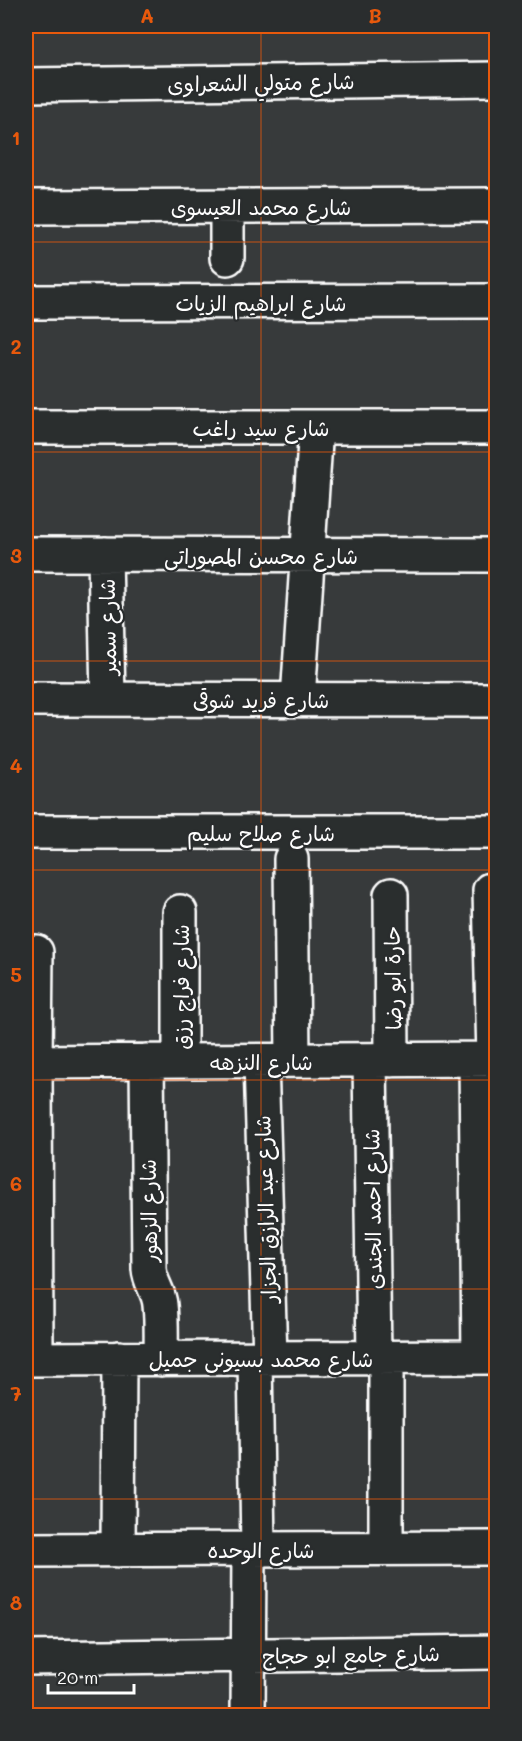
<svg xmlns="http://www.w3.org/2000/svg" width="522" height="1741" font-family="Mali,'Playpen Sans Arabic',sans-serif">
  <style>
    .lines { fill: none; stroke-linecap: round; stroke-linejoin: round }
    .minor-casing { stroke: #fff; stroke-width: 38 }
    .minor { stroke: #2a2d2e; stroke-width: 33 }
    .grid { fill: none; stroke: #e8590c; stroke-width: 1.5; stroke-opacity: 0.55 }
    .labels { text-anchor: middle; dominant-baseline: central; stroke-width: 4.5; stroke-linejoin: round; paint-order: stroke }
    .street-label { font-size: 21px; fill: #fff; stroke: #2a2d2e }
    .neatline { fill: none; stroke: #e8590c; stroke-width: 2 }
    .grid-label { font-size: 20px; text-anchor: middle; font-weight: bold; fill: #e8590c }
  </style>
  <rect width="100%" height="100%" fill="#373a3b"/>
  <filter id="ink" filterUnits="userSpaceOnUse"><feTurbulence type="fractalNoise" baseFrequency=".0167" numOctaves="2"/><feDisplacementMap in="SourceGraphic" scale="12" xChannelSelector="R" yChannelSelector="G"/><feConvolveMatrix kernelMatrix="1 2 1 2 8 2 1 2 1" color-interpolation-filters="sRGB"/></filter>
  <g filter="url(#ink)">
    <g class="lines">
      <g class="minor-casing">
        <path id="minor" d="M26,85L496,79
          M26,207L496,205
          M227,258V206
          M26,302L496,301
          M26,427H496
          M26,554L496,555
          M105,554L108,699
          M26,699L496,700
          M298,699L316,427
          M26,832H496
          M291,859L293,1060
          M490,890L494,1059
          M391,895L392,1060
          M370,1060L374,1358
          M476,1060L479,1357
          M147,1061L149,1269C150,1283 159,1291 160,1305C162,1323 161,1341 161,1359
          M180,1061V912
          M261,1061L270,1358
          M26,1062L496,1059
          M255,1358L258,1549
          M26,1359L496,1357
          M36,1359L35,1062L36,952
          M386,1548V1358
          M26,1550L496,1548
          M118,1550L119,1358
          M26,1658L496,1652
          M248,1716L249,1549"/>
      </g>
      <use href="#minor" class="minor"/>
    </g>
  </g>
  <path class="grid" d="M261,26V1716M26,242H496M26,452H496M26,661H496M26,870H496M26,1080H496M26,1289H496M26,1499H496"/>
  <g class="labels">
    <g class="street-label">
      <text transform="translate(261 82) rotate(-1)">شارع متولي الشعراوى</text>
      <text x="261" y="206">شارع محمد العيسوى</text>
      <text x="261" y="302">شارع ابراهيم الزيات</text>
      <text x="261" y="427">شارع سيد راغب</text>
      <text x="261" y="555">شارع محسن المصوراتى</text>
      <text transform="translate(107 627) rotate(-91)">شارع سمير</text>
      <text x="261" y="699">شارع فريد شوقى</text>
      <text x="261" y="832">شارع صلاح سليم</text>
      <text transform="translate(392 978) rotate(-91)">حارة ابو رضا</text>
      <text transform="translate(180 987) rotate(-90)">شارع فراج رزق</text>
      <text x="261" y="1061">شارع النزهه</text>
      <text transform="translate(265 1209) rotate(-92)">شارع عبد الرازق الجزار</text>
      <text transform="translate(372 1209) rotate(-91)">شارع احمد الجندى</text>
      <text transform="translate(148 1211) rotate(-91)">شارع الزهور</text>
      <text x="261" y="1358">شارع محمد بسيونى جميل</text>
      <text x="261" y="1549">شارع الوحده</text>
      <text transform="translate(351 1654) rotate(-1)">شارع جامع ابو حجاج</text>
    </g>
  </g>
  <rect width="522" height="1741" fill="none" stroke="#2a2d2e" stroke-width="66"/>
  <path d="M48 1684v9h86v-9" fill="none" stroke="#ffffff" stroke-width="3"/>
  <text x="57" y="1684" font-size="18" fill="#ffffff" stroke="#2a2d2e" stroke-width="4.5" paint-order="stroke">20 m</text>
  <rect x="33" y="33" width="456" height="1675" class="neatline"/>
  <g class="grid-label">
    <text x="147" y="23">A</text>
    <text x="375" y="23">B</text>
    <text x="16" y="145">1</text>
    <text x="16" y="354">2</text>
    <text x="16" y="563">3</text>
    <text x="16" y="773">4</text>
    <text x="16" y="982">5</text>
    <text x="16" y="1191">6</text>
    <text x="16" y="1401">7</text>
    <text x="16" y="1610">8</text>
  </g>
</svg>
